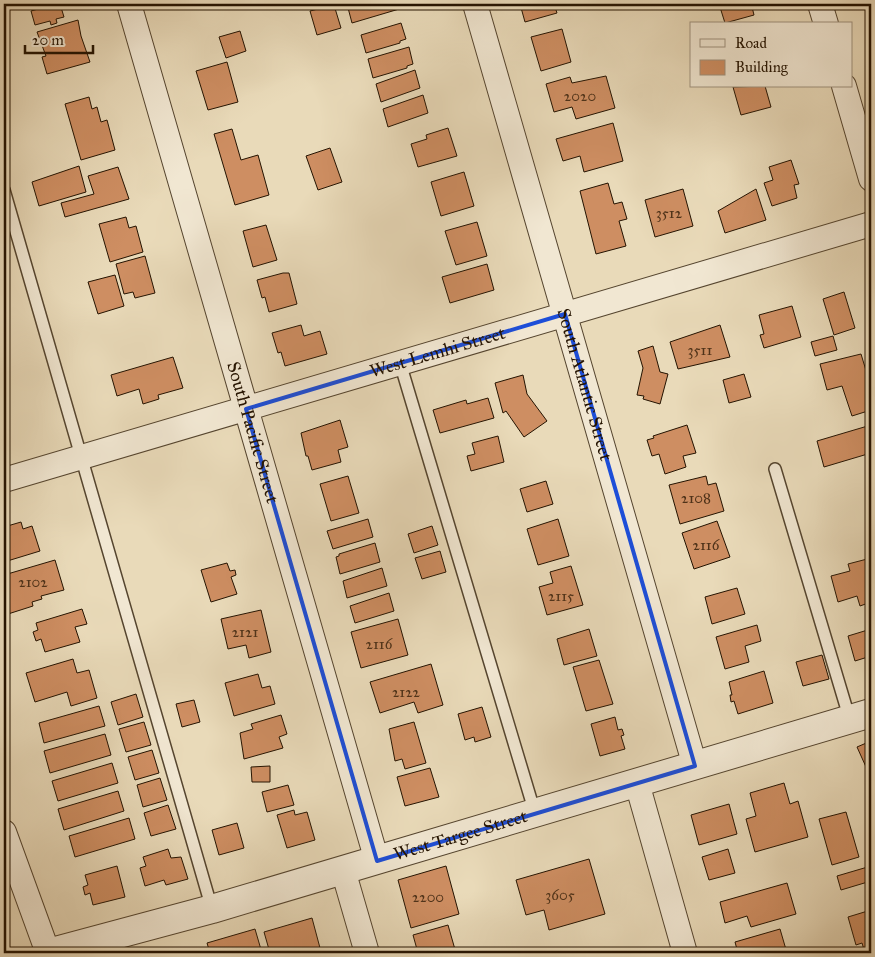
<svg xmlns="http://www.w3.org/2000/svg" width="875" height="957" font-family="'IM FELL Great Primer',serif">
  <style>
    .building { fill: #ce8e62; stroke: #241301 }
    .lines { fill: none; stroke-linecap: round; stroke-linejoin: round }
    .service-casing { stroke: #55452f; stroke-width: 14 }
    .minor-casing { stroke: #55452f; stroke-width: 26 }
    .tertiary-casing { stroke: #55452f; stroke-width: 30 }
    .service { stroke: #f1e7d2; stroke-width: 11 }
    .minor { stroke: #f1e7d2; stroke-width: 24 }
    .tertiary { stroke: #f1e7d2; stroke-width: 28 }
    .marked { fill: none; stroke: #1d4ed8; stroke-width: 4; stroke-linejoin: round }
    .labels { text-anchor: middle; dominant-baseline: central; stroke-width: 5; stroke-linejoin: round; paint-order: stroke }
    .number-label { font-size: 15px; fill: #4e3219 }
    .street-label { font-size: 18px; fill: #241301; stroke: #f1e7d2 }
  </style>
  <rect width="100%" height="100%" fill="#e9dab9"/>
  <filter id="stains"><feTurbulence type="fractalNoise" baseFrequency=".004" numOctaves="4"/><feColorMatrix values="0 0 0 0 .2 0 0 0 0 .09 0 0 0 0 .02 0 0 0 .5 -.17"/></filter>
  <radialGradient id="worn" r=".72"><stop offset=".6" stop-color="#630" stop-opacity="0"/><stop offset="1" stop-color="#630" stop-opacity=".3"/></radialGradient>
  <path class="building" d="M56,4H60L64,17L56,19L57,23L51,25L50,21L35,25L31,11Z
    M347,4H416L352,23Z
    M520,4H554L557,13L525,22Z
    M719,4H759V5L752,7L754,15L725,23Z
    M334,5L341,28L317,35L310,11Z
    M78,20L81,36L90,62L47,74L42,57L46,56L37,32Z
    M401,23L406,39L400,41V43L366,53L361,35Z
    M562,29L571,62L541,71L531,37Z
    M240,31L246,51L226,58L219,37Z
    M409,47L413,64L407,66V68L373,78L368,59Z
    M227,62L238,102L208,110L196,71Z
    M415,70L420,88L381,102L376,84Z
    M606,76L615,108L576,119L572,107L554,112L546,84L570,77L572,83Z
    M765,86L771,107L741,115L733,87Z
    M423,95L428,113L388,127L383,109Z
    M89,97L92,109L97,107L101,122L107,120L115,150L81,160L65,104Z
    M613,123L623,161L584,172L580,156L563,161L556,139Z
    M448,128L457,156L418,167L411,144L427,139L426,135Z
    M232,129L241,160L258,155L269,195L235,205L214,134Z
    M330,148L342,182L318,190L306,156Z
    M791,160L799,184L794,185L797,198L772,206L764,183L773,180L769,167Z
    M79,166L86,192L39,206L32,182Z
    M118,167L129,199L65,217L61,203L94,194L88,176Z
    M464,172L474,206L441,216L431,182Z
    M608,183L614,204L622,202L627,219L619,221L626,246L596,254L580,191Z
    M683,189L693,226L655,237L645,200Z
    M756,189L766,220L725,233L718,211Z
    M126,217L129,228L136,226L143,252L110,262L99,224Z
    M477,222L487,256L456,265L445,231Z
    M266,225L277,260L253,267L243,231Z
    M145,256L155,293L135,298L133,292L124,294L116,264Z
    M487,264L494,290L450,303L442,277Z
    M283,273H289L297,304L269,312L265,297L262,298L257,280Z
    M115,275L124,306L98,314L88,282Z
    M844,292L855,328L834,335L823,299Z
    M792,306L801,337L764,348L760,335L764,334L759,315Z
    M301,325L304,336L320,331L327,354L285,366L281,352L278,353L272,333Z
    M720,325L730,357L678,369L670,342Z
    M833,336L837,350L815,356L811,342Z
    M653,346L660,372L668,374L660,404L643,399L644,396L637,395L643,368L638,351Z
    M861,354L871,387V410L852,416L842,386L827,390L820,364Z
    M173,357L183,388L158,395L159,399L143,404L139,389L117,396L111,375Z
    M4,373L9,390L4,392Z
    M744,374L751,397L729,403L723,380Z
    M523,375L527,394L547,421L524,437L506,411L503,413L495,383Z
    M488,398L494,418L440,433L433,410L466,400L467,404Z
    M340,420L348,447L338,450L341,462L312,470L308,456H306L301,433Z
    M687,425L696,453L683,456L686,467L665,474L659,454L652,456L647,440L654,438L653,436Z
    M871,425V453L824,467L817,441Z
    M498,436L504,462L471,471L467,456L475,454L472,443Z
    M348,476L359,513L331,521L320,484Z
    M706,476L708,485L716,483L724,511L680,524L669,485Z
    M546,481L553,504L527,512L520,489Z
    M368,519L373,537L333,549L327,531Z
    M558,519L569,556L538,565L527,529Z
    M717,521L730,557L694,569L682,533Z
    M21,522L23,529L32,526L40,551L4,562V526V527Z
    M432,526L438,545L414,553L408,534Z
    M375,543L380,562L340,574L336,557L339,556V554Z
    M440,551L446,572L422,579L415,558Z
    M871,558V602L860,606L857,596L838,602L831,576L850,571L848,564Z
    M55,560L64,590L41,596L42,599L32,602L33,606L8,614L4,600V575Z
    M227,563L230,571L235,570L236,575L231,577L237,594L211,602L201,570Z
    M571,566L583,605L547,615L539,587L553,583L550,572Z
    M382,568L387,586L347,598L343,581Z
    M737,588L745,614L712,624L705,597Z
    M389,593L394,611L355,623L350,606Z
    M82,609L87,624L75,627L80,642L45,652L41,639L36,641L33,632L38,630L36,623Z
    M261,610L271,652L249,658L246,645L228,649L221,619Z
    M398,619L408,655L361,668L351,632Z
    M757,625L761,641L745,646L749,662L725,669L716,637Z
    M589,629L597,656L564,665L557,639Z
    M871,629V656L855,661L848,636Z
    M822,655L829,679L803,686L796,662Z
    M73,659L77,673L89,670L97,698L71,706L67,692L35,702L26,673Z
    M599,660L613,704L586,711L573,667Z
    M431,664L443,705L418,713L414,702L380,713L370,682Z
    M764,671L773,703L738,714L734,701L731,702L730,695H732L729,682Z
    M258,674L262,688L270,686L275,704L234,716L225,683Z
    M136,694L143,717L118,725L111,702Z
    M194,700L200,722L182,727L176,704Z
    M99,706L105,726L44,743L39,723Z
    M482,707L491,737L475,742L474,737L465,740L458,714Z
    M281,715L287,734L279,737L283,748L244,759L240,733L253,729L251,724Z
    M615,717L618,730L622,729L624,735L621,736L625,749L600,756L591,724Z
    M144,722L151,745L126,752L119,729Z
    M414,722L426,763L405,769L402,759L395,761L389,729Z
    M105,734L111,755L50,773L44,751Z
    M871,741V778L857,747Z
    M152,750L159,773L135,780L128,757Z
    M112,763L118,783L58,801L52,781Z
    M270,766V782H252L251,767Z
    M430,768L439,797L405,806L397,777Z
    M160,778L167,800L143,807L137,785Z
    M784,783L790,804L798,801L808,837L755,852L746,819L756,816L750,793Z
    M288,785L294,805L267,812L262,792Z
    M118,791L124,811L64,830L58,809Z
    M729,804L737,834L699,845L691,815Z
    M168,805L176,829L151,836L144,813Z
    M294,810L295,815L307,812L315,840L287,848L277,815Z
    M846,812L859,857L832,865L819,819Z
    M129,818L135,839L75,857L69,836Z
    M237,823L244,848L219,855L212,830Z
    M168,849L171,858L181,857L188,879L166,885L164,880L145,886L140,868L146,866L143,857Z
    M728,849L735,873L709,880L702,857Z
    M589,859L605,914L549,930L544,910L526,915L516,880Z
    M117,866L125,897L93,905L90,893L85,895L83,887L88,885L85,875Z
    M446,866L459,914L411,928L398,880Z
    M871,866V881L841,890L837,876Z
    M787,883L796,914L751,927L747,916L725,923L720,902Z
    M871,910V953H865L862,943L856,945L848,917Z
    M312,918L320,948L302,953H270L264,932Z
    M448,925L456,953H418L413,935Z
    M255,929L262,953H210L207,943Z
    M780,929L787,953H738L735,942Z"/>
  <g class="lines">
    <g class="service-casing">
      <path id="service" d="M4,190L212,909
        M400,363L535,813
        M775,469L850,720"/>
    </g>
    <g class="minor-casing">
      <g id="minor">
        <path id="s1" d="M129,4L377,861"/>
        <path id="s2" d="M475,4L695,766"/>
        <path d="M820,4L826,24"/>
        <path d="M844,86L871,179"/>
        <path id="s3" d="M4,480L871,224"/>
        <path d="M637,783L685,953"/>
        <path d="M4,832L48,953"/>
        <path d="M343,870L367,953"/>
      </g>
    </g>
    <g class="tertiary-casing">
      <g id="tertiary">
        <path id="s4" d="M48,953L212,909L871,713"/>
      </g>
    </g>
    <use href="#service" class="service"/>
    <use href="#minor" class="minor"/>
    <use href="#tertiary" class="tertiary"/>
  </g>
  <path class="marked" d="M565,314L695,766L377,861L246,409Z"/>
  <g class="labels">
    <g class="number-label">
      <text x="580" y="96">2020</text>
      <text x="669" y="213">3512</text>
      <text x="700" y="350">3511</text>
      <text x="696" y="498">2108</text>
      <text x="706" y="545">2116</text>
      <text x="33" y="582">2102</text>
      <text x="561" y="596">2115</text>
      <text x="245" y="632">2121</text>
      <text x="379" y="644">2116</text>
      <text x="406" y="692">2122</text>
      <text x="560" y="895">3605</text>
      <text x="428" y="897">2200</text>
    </g>
    <g class="street-label">
      <text stroke="none"><textPath href="#s3" startOffset="452">West Lemhi Street</textPath></text>
      <text stroke="none"><textPath href="#s2" startOffset="396">South Atlantic Street</textPath></text>
      <text stroke="none"><textPath href="#s1" startOffset="446">South Pacific Street</textPath></text>
      <text stroke="none"><textPath href="#s4" startOffset="429">West Targee Street</textPath></text>
    </g>
  </g>
  <rect width="875" height="957" fill="none" stroke="#e9dab9" stroke-width="20"/>
  <rect x="5" y="5" width="865" height="947" fill="none" stroke="#241301" stroke-width="2.5"/>
  <rect x="10" y="10" width="855" height="937" fill="none" stroke="#241301"/>
  <rect x="690" y="22" width="162" height="65" fill="#f1e7d2" stroke="#9f927e"/>
  <rect x="700" y="39" width="25" height="8" fill="#f1e7d2" stroke="#9f927e"/>
  <text x="735" y="48" font-size="15" fill="#241301">Road</text>
  <rect x="700" y="60" width="25" height="15" fill="#ce8e62" stroke="#9f927e"/>
  <text x="735" y="72" font-size="15" fill="#241301">Building</text>
  <path d="M25 45v8h68v-8" fill="none" stroke="#241301" stroke-width="2.5"/>
  <text x="32" y="45" font-size="15" fill="#241301" stroke="#f1e7d2" stroke-width="4" paint-order="stroke">20 m</text>
  <rect width="100%" height="100%" filter="url(#stains)"/>
  <rect width="100%" height="100%" fill="url(#worn)"/>
</svg>
